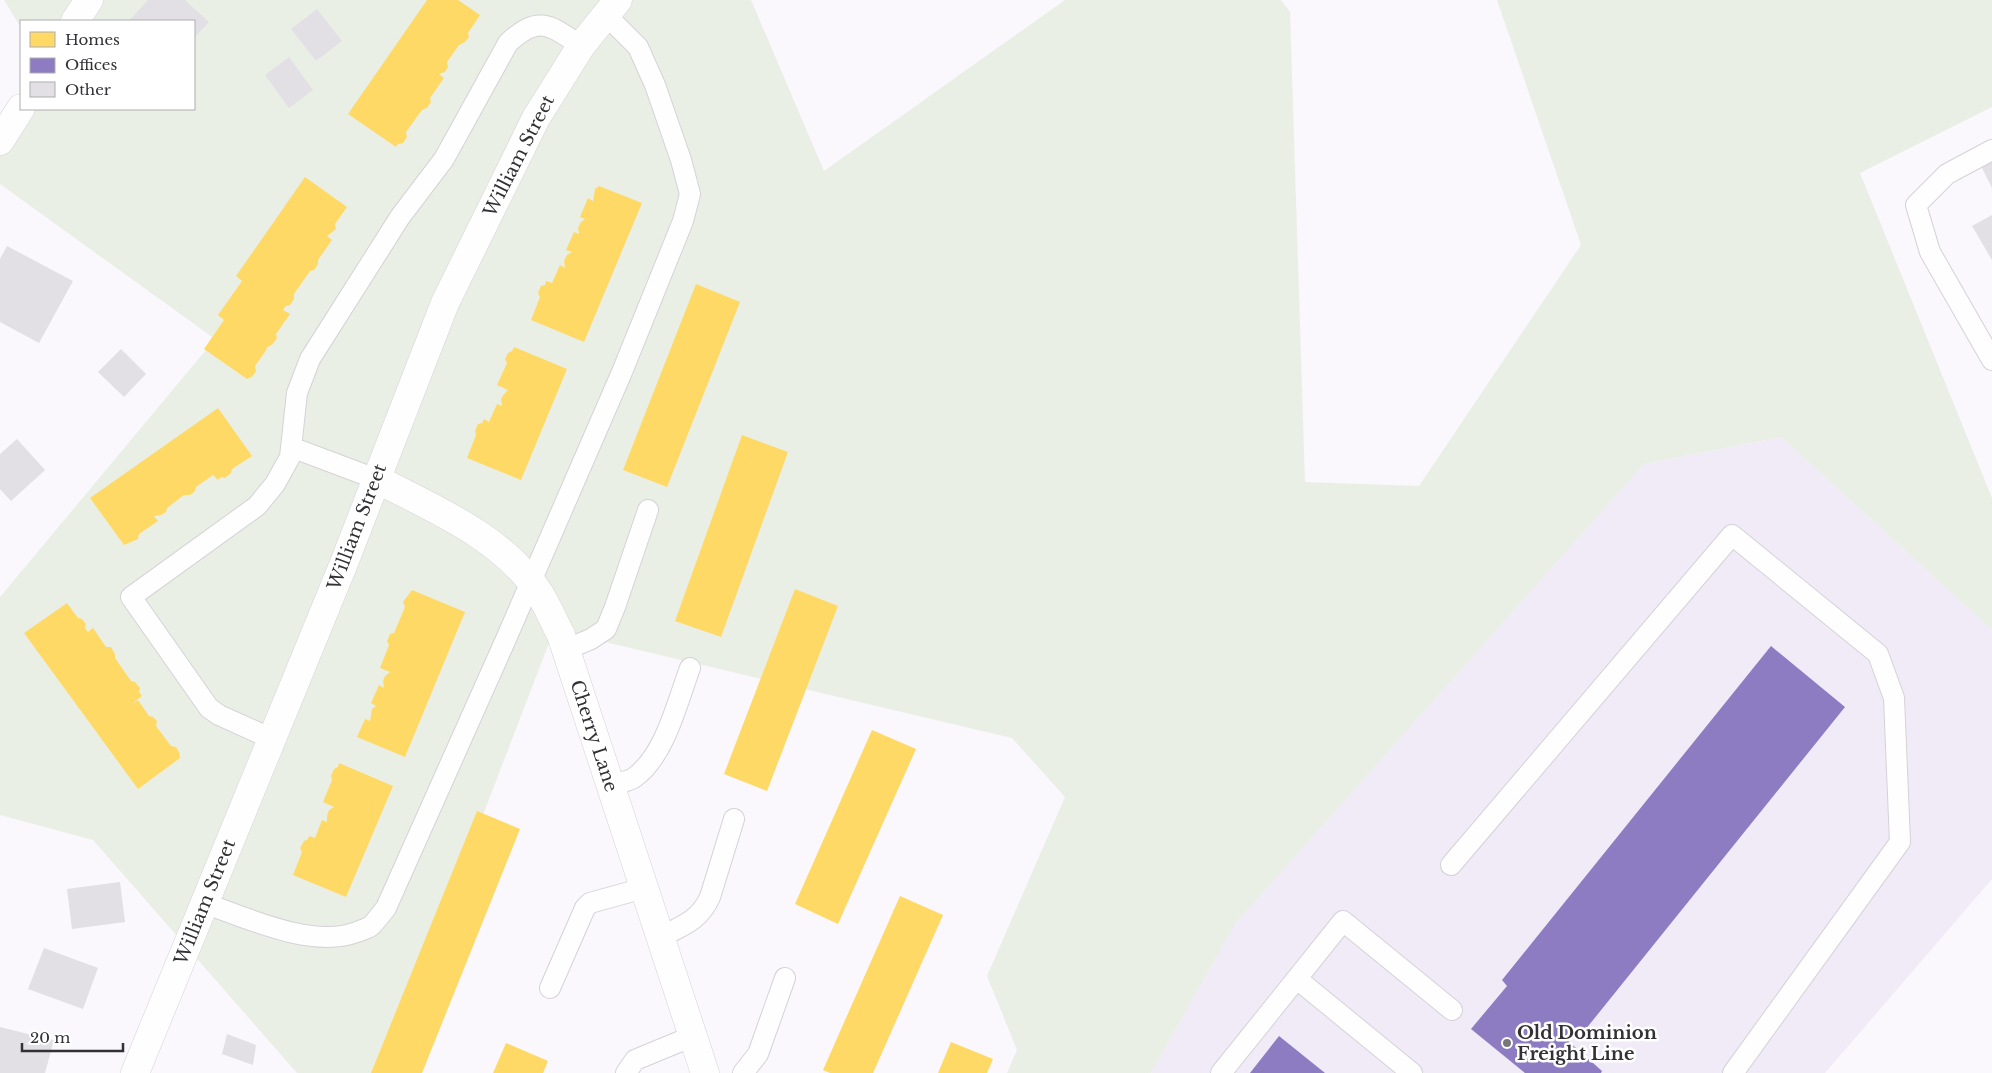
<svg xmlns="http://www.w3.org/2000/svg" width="1992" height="1073" font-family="'Libre Baskerville',serif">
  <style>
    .built { fill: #f0ebf7 }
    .green { fill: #eaefe5 }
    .homes { fill: #ffd966 }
    .offices { fill: #8e7cc3 }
    .building { fill: #e2e0e4 }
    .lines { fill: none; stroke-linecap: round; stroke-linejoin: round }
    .service-casing { stroke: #d5d2d7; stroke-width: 22 }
    .minor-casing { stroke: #d5d2d7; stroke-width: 29 }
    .service { stroke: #fefeff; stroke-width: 20 }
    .minor { stroke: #fefeff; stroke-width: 28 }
    .poi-dot { fill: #79767b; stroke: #fff; stroke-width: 2 }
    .labels { text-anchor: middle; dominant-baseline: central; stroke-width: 5; stroke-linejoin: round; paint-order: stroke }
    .street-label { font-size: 18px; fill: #333135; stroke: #fff }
    .poi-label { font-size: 18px; font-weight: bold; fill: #333135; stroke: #fff; text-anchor: start }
  </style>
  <rect width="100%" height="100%" fill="#faf7fd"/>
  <path class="built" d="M1781,437L1992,630V879L1825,1073H1151L1235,924L1644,464Z"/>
  <path class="green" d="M4,0H751L824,171L1065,0H1281L1290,12L1305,482L1419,486L1581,245L1497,0H1992V107L1860,173L1992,498V630L1781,437L1644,464L1235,924L1151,1073H1007L1017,1050L987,976L1065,797L1012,738L554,630L384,1073H297L93,840L0,815V597L215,339L0,184V143L23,109H194V21H21V28Z"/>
  <path class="homes" d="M427,0H458L480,15L468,33L469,37L465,42L459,45L447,62L448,67L445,72L439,74L444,78L430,98L431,102L427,108L422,110L406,132L407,137L403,143L398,144L396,147L348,114Z
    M305,177L347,207L335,224L336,229L327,236L332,240L318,260V264L314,270L310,271L294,294V299L290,305L286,306L283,310L290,314L276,334L277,338L273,344L266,348L267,349L255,366L256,371L253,376L247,379L204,349L224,320L218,315L242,281L236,276Z
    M599,186L642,203L584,342L531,320L540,297L538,293L541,286L545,285L546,281L552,283L560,265L565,268L564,261L567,255L572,252L566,250L574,232L579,234L578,228L581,222L585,219L580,217L588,198L593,201L595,189Z
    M696,284L740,302L667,487L623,470Z
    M514,347L567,369L521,480L467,458L476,435L475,431L478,424L482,423L484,419L489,422L497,404L502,406L501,399L504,394L508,390L497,385L507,363L505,359L508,353L512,351Z
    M218,408L252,456L232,469L231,473L225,478L221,477L218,480L213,475L196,487L195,491L190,495H184L167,508L166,512L161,515L154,516L158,521L139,534L138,539L124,545L90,498Z
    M742,435L788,452L721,637L675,621Z
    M795,589L838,606L767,791L724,774Z
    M412,590L465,612L405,757L357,737L365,719L370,721L372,709L376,706L371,703L379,685L384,688L383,681L385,676L390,672L380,668L389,645L387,641L390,634L394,633L405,607L403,602Z
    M67,603L78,618L82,619L86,624L85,628L88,632L93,628L106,647H111L115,654V658L131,681L135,682L140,688L139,692L142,696L128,707L138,700L149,716L153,717L157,721L156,726L171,746L176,747L179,752L180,758L138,789L24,633Z
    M872,730L916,749L838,924L795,904Z
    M339,763L393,786L346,897L293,875L302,852L300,848L304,841L308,839L309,836L315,838L322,820L327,822V816L329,810L334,807L323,802L332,780L331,776L334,769L338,767Z
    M477,811L520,829L422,1073H371Z
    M900,896L943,915L873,1073H830L823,1070Z
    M951,1042L993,1059L987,1073H938Z
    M506,1043L548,1061L543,1073H493Z"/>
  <path class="offices" d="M1771,646L1845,707L1577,1040L1571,1035L1567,1040L1602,1071L1601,1073H1525L1471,1029L1507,986L1502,980Z
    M1279,1036L1325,1073H1250Z"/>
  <path class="building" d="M148,0H185L209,22L194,38V21H129Z
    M317,9L342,41L316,61L291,29Z
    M289,57L313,90L289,108L265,75Z
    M1992,153V188L1978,160Z
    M1992,215V260L1972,226Z
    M7,246L73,281L39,343L0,322V259Z
    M121,349L146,374L124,397L98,372Z
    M17,439L45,470L11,501L0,489V454Z
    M120,882L125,922L72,929L67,889Z
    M44,948L98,968L83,1009L28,989Z
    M0,1027L44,1038L42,1041L48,1039L54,1040L45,1073H0Z
    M227,1034L256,1045L253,1065L222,1054Z"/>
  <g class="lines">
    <g class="service-casing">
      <path id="service" d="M1992,150L1947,174L1916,205L1930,252L1992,360
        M291,447L376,479
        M565,650L591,639L606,629L615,607L648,510
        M272,739L219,715L209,708L131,597L257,506L275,484L290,457L297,393L310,359L400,217L444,159L508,43C539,14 550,25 581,46
        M610,784C617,783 629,782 635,777C665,755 677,703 690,668
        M1451,865L1732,535L1878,654L1894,698L1900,842L1733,1073
        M204,903C247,918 312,949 357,932C361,930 367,929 371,926C376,921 381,914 386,908L506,639L622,372L683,221L690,194L681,160L655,85L638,47L606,15
        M661,937C683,925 699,921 710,897L734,819
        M1297,979L1412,1073
        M550,988L585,908L590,903L644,888
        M626,1073L635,1060L693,1036
        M743,1073L758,1054L785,978
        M1221,1073L1343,921L1452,1010"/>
    </g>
    <g class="minor-casing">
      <path id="minor" d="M75,21L89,0
        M0,141L21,108
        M376,479C434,509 503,537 540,594C548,607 554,622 561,635L705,1073
        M135,1073L344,563L445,303L536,118L581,46L618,0"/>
    </g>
    <use href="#service" class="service"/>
    <use href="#minor" class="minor"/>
  </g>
  <circle class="poi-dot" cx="1507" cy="1043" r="5"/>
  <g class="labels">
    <g class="street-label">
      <text transform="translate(519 156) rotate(-63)">William Street</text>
      <text transform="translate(357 527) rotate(-69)">William Street</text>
      <text transform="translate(594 736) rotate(72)">Cherry Lane</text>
      <text transform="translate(205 902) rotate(-68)">William Street</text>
    </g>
    <g class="poi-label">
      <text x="1517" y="1033">Old Dominion<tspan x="1517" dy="21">Freight Line</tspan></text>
    </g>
  </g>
  <rect x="20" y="20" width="175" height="90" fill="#ffffff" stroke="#adadae"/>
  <rect x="30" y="32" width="25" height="15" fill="#ffd966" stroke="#adadae"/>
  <text x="65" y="45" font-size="15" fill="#333135">Homes</text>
  <rect x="30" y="58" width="25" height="15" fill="#8e7cc3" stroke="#adadae"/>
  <text x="65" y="70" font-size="15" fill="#333135">Offices</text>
  <rect x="30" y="82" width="25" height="15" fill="#e2e0e4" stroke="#adadae"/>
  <text x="65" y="95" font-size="15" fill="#333135">Other</text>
  <path d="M22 1043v8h101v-8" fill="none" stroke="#333135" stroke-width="2.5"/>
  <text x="30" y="1043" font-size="15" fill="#333135" stroke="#ffffff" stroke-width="4" paint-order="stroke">20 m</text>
</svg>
